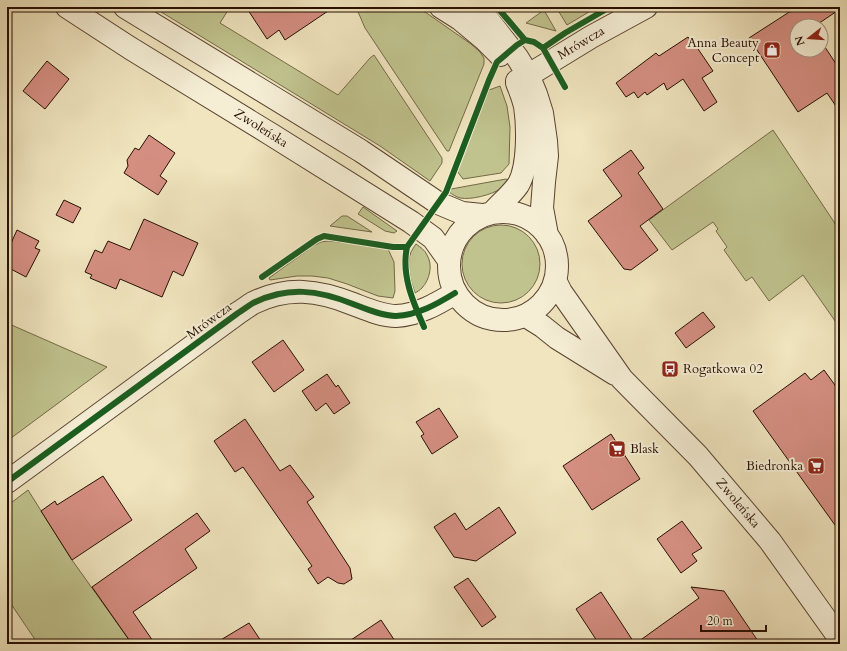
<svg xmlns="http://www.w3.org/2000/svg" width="847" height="651" font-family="Cardo,serif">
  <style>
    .green { fill: #c0c38e; stroke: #746948 }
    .building { fill: #d58f82; stroke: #270f01 }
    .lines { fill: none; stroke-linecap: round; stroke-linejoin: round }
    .tertiary-casing { stroke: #594430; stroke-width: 24 }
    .tertiary { stroke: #f5eed5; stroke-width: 22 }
    .cycleway-casing { stroke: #f5eed5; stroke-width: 8 }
    .cycleway { stroke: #1b5e20; stroke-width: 6 }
    .labels { text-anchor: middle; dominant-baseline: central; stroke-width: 4; stroke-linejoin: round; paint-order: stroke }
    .street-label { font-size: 13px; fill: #270f01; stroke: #f5eed5 }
    .poi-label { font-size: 13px; fill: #270f01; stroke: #f5eed5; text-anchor: end }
  </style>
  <rect width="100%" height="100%" fill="#f0e5bf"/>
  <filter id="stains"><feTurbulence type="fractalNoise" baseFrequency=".005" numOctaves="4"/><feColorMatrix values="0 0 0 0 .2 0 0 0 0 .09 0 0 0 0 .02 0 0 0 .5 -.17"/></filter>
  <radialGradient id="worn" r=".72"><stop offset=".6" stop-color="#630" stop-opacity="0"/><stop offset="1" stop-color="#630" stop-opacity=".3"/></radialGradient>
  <path class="green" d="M153,7H230L220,23L338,95L370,58L374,55L442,158V163L430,181L380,146Z
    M356,7H418L471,44L480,52L484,58V64L449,151H447L365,28Z
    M556,7H597L567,25Z
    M544,10L556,31L526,23Z
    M500,86L507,106L510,127L509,164L501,173L463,179L457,171L489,90Z
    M773,130L840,231V328L803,275L769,301L752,277L746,281L724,250L727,247L716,231L718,229L713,222L672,250L649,220Z
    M506,179L510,181C507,184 504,187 500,189C491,195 471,200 460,198C456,197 452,194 449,192L451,189Z
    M363,207L397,231L394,233L385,231L358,214Z
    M342,216H347L372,232L330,226Z
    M462 264a39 39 0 1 1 78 0a39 39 0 1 1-78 0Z
    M328,241L351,243L388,249L394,262L395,291L393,298L378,296L347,284L328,278L312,276H297L270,280L269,278L313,246L321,242Z
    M416,244C420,247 425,250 427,255C433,265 430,279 422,288C420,290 417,292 415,293C411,283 406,263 411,252C412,250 414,247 416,244Z
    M7,323L107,367L7,441Z
    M28,490L72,560L132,644H38L7,598V506Z"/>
  <path class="building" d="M246,7H334L285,40L279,30L267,39Z
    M797,7H840V9L815,26H797V50H821V41L840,70V112L827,93L798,112L749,38Z
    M688,37L693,44L694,43L713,71L702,78L717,102L704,111L683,79L667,90L664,83L647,95L645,92L638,98L634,92L626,97L616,83L656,53L659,56Z
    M47,61L69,79L45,109L23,91Z
    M149,135L175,153L160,176L167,181L158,195L124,173L128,166L127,160L135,148L139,150Z
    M631,150L644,168L638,173L663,209L640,226L658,250L631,270L624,269L588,221L622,196L603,170Z
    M64,200L81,208L73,223L56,215Z
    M144,219L198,243L183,276L173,271L162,297L120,279L116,289L90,278L92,275L85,272L95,250L102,253L108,241L130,250Z
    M17,230L39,241L35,248L40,250L26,277L7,267V252Z
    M703,312L715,327L686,348L675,333Z
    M283,340L304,370L274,392L252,362Z
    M824,370L840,392V532L753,411L805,373L811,380Z
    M327,374L336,387L338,385L350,403L334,414L326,403L316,411L302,391Z
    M439,408L458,437L432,454L421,436L424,434L416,422Z
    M245,419L280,471L290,465L314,497L307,502L350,568L352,579L344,584L338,583L328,577L318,584L308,569L312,566L243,467L235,472L214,441Z
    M611,434L640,479L592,510L563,466Z
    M103,476L132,520L72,560L41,511L55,501L57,505Z
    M499,507L516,533L476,561L454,557L434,527L455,513L466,530Z
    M197,513L210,531L185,549L197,568L133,612L155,644H132L92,587Z
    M682,521L702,548L692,554L697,561L681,573L657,539Z
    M468,578L496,617L482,627L454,587Z
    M691,587L724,591L760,644H599L576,609L601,592L635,644L699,598Z
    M381,620L397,644H345Z
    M249,623L263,644H214Z"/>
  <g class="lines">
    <g class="tertiary-casing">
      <path id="tertiary" d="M67,7L130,48L272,135L411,222L433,238L448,259
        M125,7L361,151L438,203L462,213L482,215
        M441,7L460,19L484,39L500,55
        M473,7L489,21L517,57L528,75L536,94L542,113L546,141L547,156L544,182L542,208L547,235
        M517,81L537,70L591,37L646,7
        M449 266a54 54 0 1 1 108 0a54 54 0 1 1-108 0Z
        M493,212C501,203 511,195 518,185C529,167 528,126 525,106C523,98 520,90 517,83
        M555,280L561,292L622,379L698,456L770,541L840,639
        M526,316L542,326L557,338L615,374
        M7,482L238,313C243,310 248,306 253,303C288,286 318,290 353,304C366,309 382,316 396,316C418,315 437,304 455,293"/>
    </g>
    <use href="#tertiary" class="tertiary"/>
    <g class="cycleway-casing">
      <path id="cycleway" d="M497,7L525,40L534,42L543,48L565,87
        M543,48L565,33L610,7
        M262,277L317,239L324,236L393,247H407
        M424,327C413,302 401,275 407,247L446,192L489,80L497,62L517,45L525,40
        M7,482L238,313C243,310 248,306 253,303C288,286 318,290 353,304C366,309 382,316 396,316C418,315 437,304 455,293"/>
    </g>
    <use href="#cycleway" class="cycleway"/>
  </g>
  <defs>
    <g id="shop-square" transform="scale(0.9)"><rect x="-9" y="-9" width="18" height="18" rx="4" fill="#8f2418" stroke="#f5eed5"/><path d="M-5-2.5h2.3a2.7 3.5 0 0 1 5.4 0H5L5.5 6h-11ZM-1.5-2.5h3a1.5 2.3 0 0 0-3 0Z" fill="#fff"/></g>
    <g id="bus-square" transform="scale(0.9)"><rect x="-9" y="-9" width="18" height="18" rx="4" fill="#8f2418" stroke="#f5eed5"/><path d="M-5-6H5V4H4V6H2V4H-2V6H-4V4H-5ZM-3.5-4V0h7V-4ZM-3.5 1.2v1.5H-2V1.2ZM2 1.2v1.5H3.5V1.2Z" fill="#fff"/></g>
    <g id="supermarket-square" transform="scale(0.9)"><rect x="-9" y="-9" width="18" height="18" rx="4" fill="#8f2418" stroke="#f5eed5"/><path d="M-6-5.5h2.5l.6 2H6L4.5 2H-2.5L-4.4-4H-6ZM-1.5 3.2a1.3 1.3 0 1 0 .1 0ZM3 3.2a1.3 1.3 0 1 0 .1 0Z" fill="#fff"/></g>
  </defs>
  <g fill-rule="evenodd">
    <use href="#shop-square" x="772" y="50"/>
    <use href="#bus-square" x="670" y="369"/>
    <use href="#supermarket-square" x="617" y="449"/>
    <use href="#supermarket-square" x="816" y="466"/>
  </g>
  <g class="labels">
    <g class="street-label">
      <text transform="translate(581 43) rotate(-31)">Mrówcza</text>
      <text transform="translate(261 128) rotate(32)">Zwoleńska</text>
      <text transform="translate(209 321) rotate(-36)">Mrówcza</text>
      <text transform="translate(738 503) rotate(50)">Zwoleńska</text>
    </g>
    <g class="poi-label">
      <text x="759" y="43">Anna Beauty<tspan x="759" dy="15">Concept</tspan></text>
      <text x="683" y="369" text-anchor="start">Rogatkowa 02</text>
      <text x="630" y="449" text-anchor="start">Blask</text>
      <text x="803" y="466">Biedronka</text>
    </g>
  </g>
  <rect width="847" height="651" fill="none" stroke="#f0e5bf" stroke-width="24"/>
  <rect x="8" y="8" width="831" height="635" fill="none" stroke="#270f01" stroke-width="2"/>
  <rect x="12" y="12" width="823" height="627" fill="none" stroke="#270f01"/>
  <g transform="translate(809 38) rotate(253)"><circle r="19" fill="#f5eed5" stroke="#a39580"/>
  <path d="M0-3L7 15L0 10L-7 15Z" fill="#8f2418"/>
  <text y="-6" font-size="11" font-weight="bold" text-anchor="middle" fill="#270f01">N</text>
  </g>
  <path d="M701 625v6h65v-6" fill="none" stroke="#270f01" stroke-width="2"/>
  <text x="707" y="625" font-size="12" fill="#270f01" stroke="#f5eed5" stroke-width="3" paint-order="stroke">20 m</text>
  <rect width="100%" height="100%" filter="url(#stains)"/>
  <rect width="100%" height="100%" fill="url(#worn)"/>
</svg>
